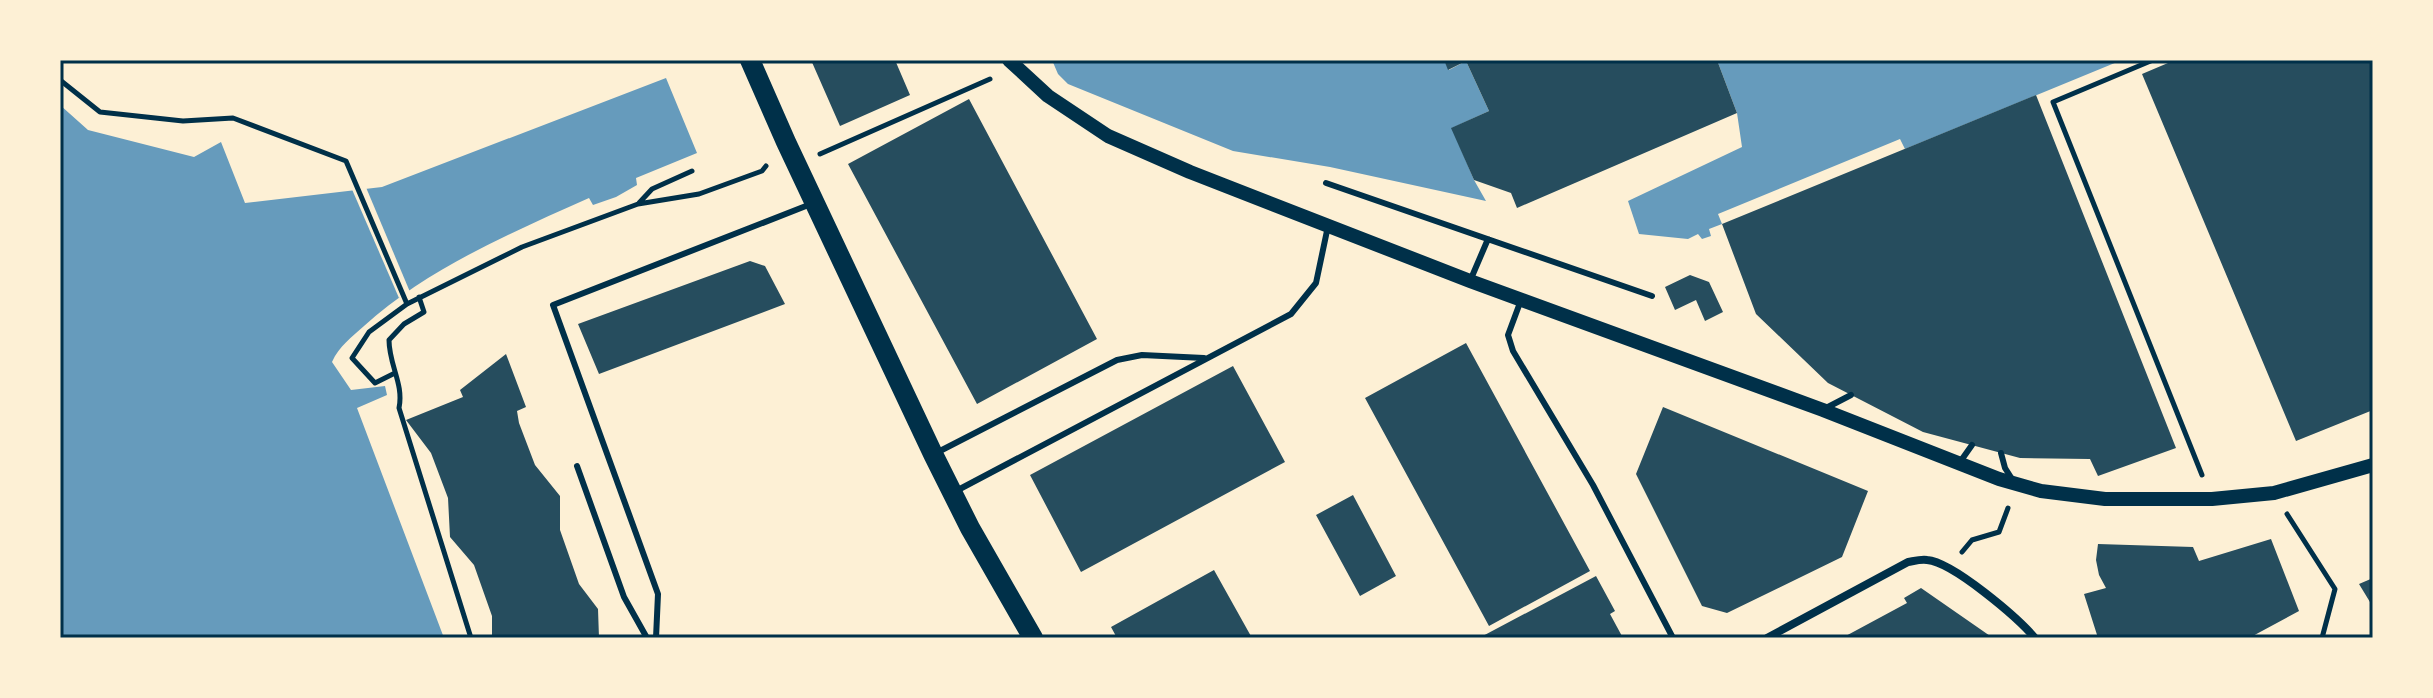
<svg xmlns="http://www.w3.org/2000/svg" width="2433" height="698" font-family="'Sofia Sans Condensed',sans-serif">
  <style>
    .water { fill: #669bbc }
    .pier { fill: #fdf0d5 }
    .building { fill: #264d5e }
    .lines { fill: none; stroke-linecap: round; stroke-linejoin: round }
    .path { stroke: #003049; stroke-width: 5 }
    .service { stroke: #003049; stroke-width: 6 }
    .minor { stroke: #003049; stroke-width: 8 }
    .tertiary { stroke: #003049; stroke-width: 14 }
    .primary { stroke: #003049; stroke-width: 20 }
    .neatline { fill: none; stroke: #003049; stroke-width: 3 }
  </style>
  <rect width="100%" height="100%" fill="#fdf0d5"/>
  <path class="water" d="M1052,60H1444L1449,70L1466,61L1489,111L1452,128L1474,180L1486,201L1330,167L1233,151L1068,84L1058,74Z
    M1717,60H2122L1905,149L1900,139L1718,214L1722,224L1709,229L1711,236L1702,239L1698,234L1688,239L1639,234L1628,201L1742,147L1737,113Z
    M666,78L697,153L636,178L637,185L616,197L593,205L589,198C511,233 428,268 364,326C352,337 339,346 332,362L351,390L385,386L387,395L357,408L444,638H60V105L88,130L194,157L221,142L245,203L382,187Z"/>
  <path class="pier" d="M365,185L410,292L399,298L351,187Z"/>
  <path class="building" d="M811,60H895L910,95L840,126Z
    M1444,60H1717L1737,113L1517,208L1511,193L1474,180L1451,128L1489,111L1466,61L1448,70Z
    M2175,60H2373V410L2296,441L2142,74Z
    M2036,95L2176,448L2098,476L2090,459L2020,458L1923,432L1828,383L1756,314L1722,224Z
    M969,99L1097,339L977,404L848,164Z
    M750,261L765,266L785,304L599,374L578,324Z
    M1690,275L1709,282L1723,312L1705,321L1696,300L1675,310L1665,287Z
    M1466,343L1590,571L1489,626L1365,398Z
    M506,354L526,407L517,411L519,423L535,465L560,496V530L579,584L598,609L599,638H492V616L474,565L450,537L448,498L431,453L406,420L463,397L460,390Z
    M1233,366L1285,462L1081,572L1030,475Z
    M1663,407L1868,491L1842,557L1727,613L1702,606L1636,474Z
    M1353,495L1396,576L1360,596L1316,515Z
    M2271,539L2299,611L2249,638H2098L2084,594L2106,588L2099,575L2096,560L2098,544L2193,547L2199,561Z
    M1214,570L1252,638H1117L1111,627Z
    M1596,576L1615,611L1610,614L1623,638H1479Z
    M2373,578V607L2359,584Z
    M1921,588L1993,638H1842L1907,603L1904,598Z"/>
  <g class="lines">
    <path class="path" d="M2153,60L2053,102L2202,475
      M60,80L100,112L183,121L233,118L346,161L407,304
      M820,154L990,79
      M639,203L652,189L692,171
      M419,297L424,312L404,324L389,340C389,365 404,384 399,408L471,638
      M395,373L375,383L352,358L369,332L407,304L522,247L638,204L699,194L762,171L766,166
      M2287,514L2335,589L2322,638
      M1962,552L1972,540L1999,532L2008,508"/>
    <path class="service" d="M1326,183L1652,296
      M1470,281L1488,239
      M1521,300L1508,335L1513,351L1593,485L1673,638
      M1826,408L1851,395
      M938,452L1117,360L1142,355L1204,358
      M2001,453L2005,468L2012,479
      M1960,462L1972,445
      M577,466L624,597L647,638
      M956,491L1291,314L1316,283L1328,226
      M656,638L658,594L553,305L811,204"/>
    <path class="minor" d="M1767,638L1908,562C1914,561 1921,559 1927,560C1953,562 2018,618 2035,638"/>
    <path class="tertiary" d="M1009,60L1048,96L1108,136L1190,172L1470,281L1823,410L1999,479L2041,491L2105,499H2212L2274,493L2373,465"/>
    <path class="primary" d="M750,60L786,142L933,454L970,528L1033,638"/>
  </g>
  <rect width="2433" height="698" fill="none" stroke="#fdf0d5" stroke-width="124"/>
  <rect x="62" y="62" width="2309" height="574" class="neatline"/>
</svg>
